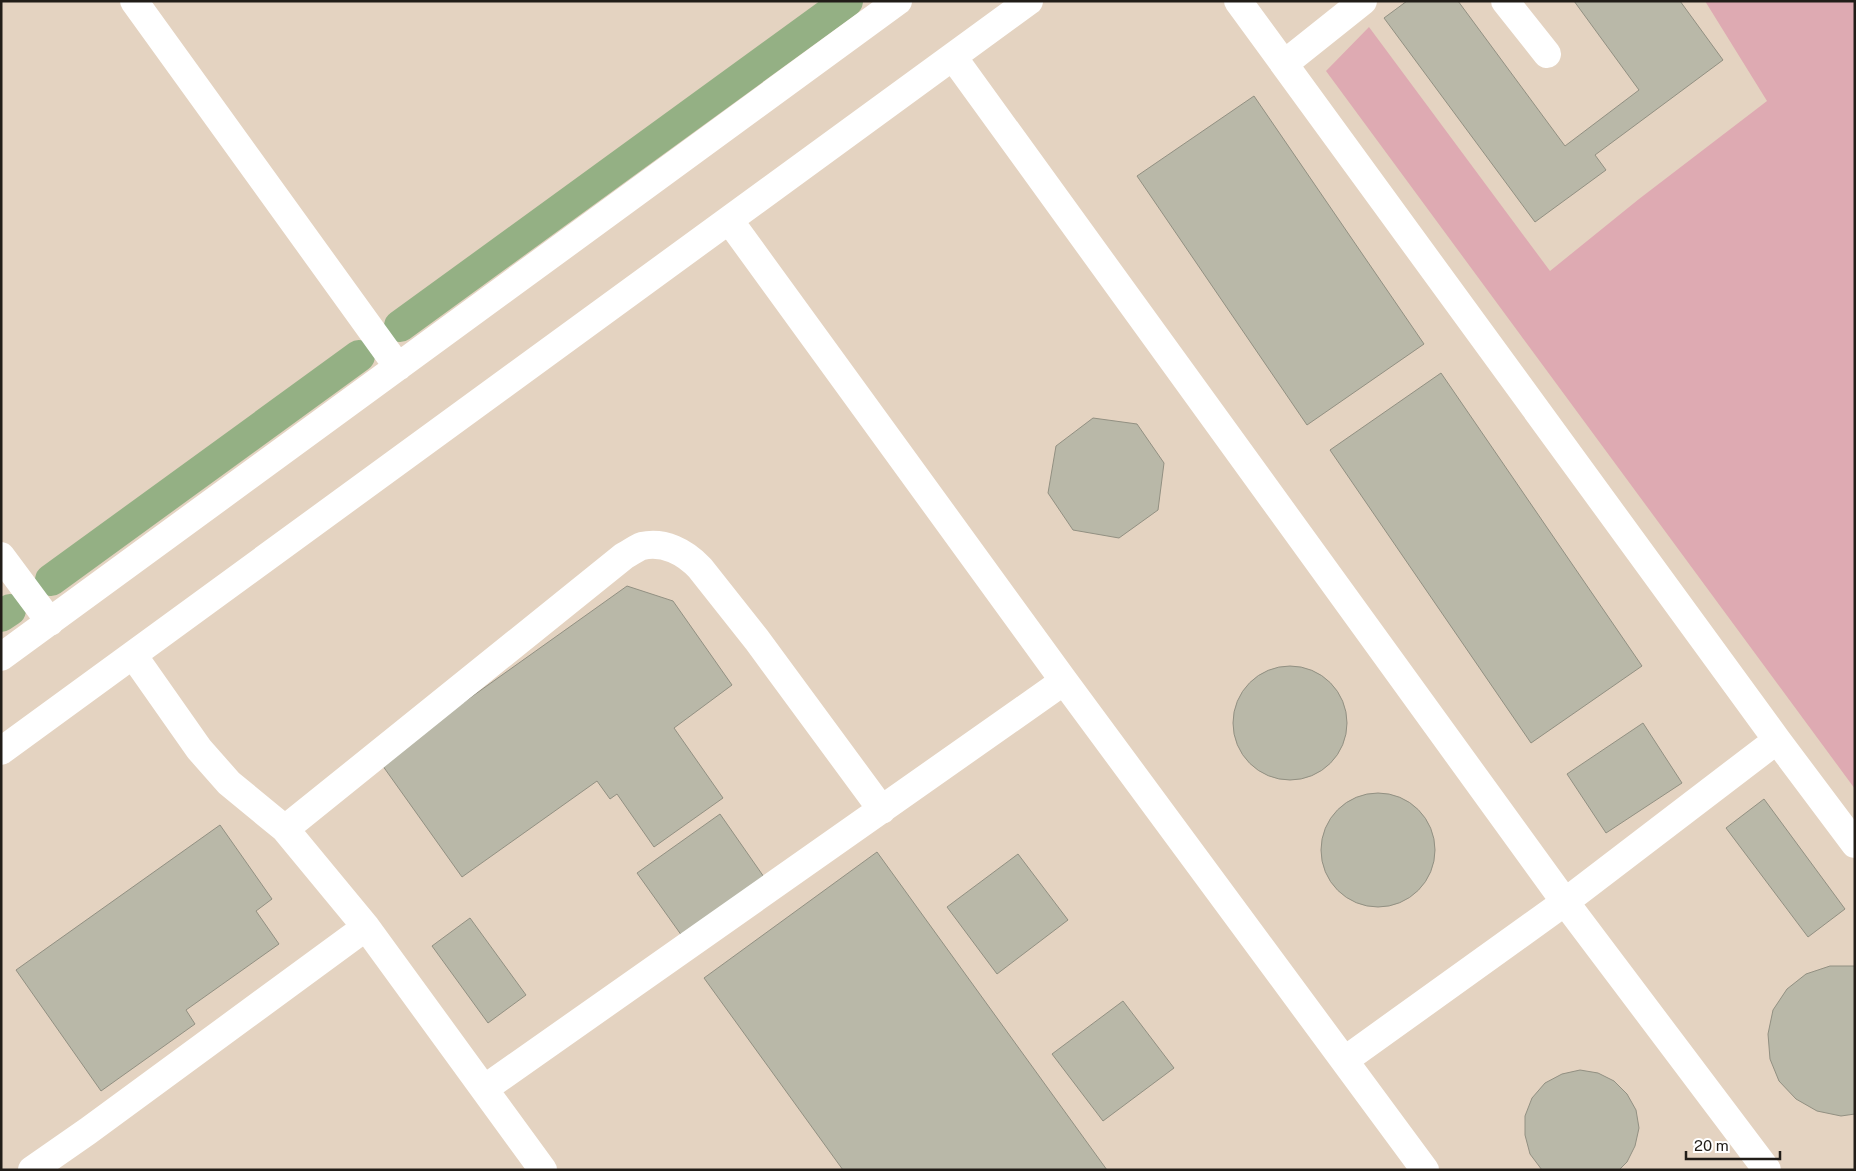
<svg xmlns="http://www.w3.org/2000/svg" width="1856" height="1171" font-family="'Public Sans',sans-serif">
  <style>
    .built { fill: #e4d3c1 }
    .green { fill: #deaab2 }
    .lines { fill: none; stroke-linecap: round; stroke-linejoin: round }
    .canal { stroke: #94b084; stroke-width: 32 }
    .building { fill: #b9b8a8; stroke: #929082 }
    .minor { stroke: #fff; stroke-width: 28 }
  </style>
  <rect width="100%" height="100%" fill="#ece1d4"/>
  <path class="built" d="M1,1H1855V1170H1Z"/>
  <path class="green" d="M1705,1H1855V789L1326,71L1369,27L1550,271L1639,199L1767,101Z"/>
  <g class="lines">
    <path class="canal" d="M400,326L847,1
      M51,580L359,356
      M1,616L10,610"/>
  </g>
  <path class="building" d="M1407,1H1458L1565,146L1639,90L1574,1H1680L1723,60L1595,155L1606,170L1535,222L1384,18Z
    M1254,96L1424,344L1307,425L1137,176Z
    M1441,373L1642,666L1531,743L1330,450Z
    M1093,418L1137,424L1164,463L1158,510L1119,538L1073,530L1048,493L1056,446Z
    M627,586L673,601L732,685L674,728L723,798L654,847L617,794L610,799L597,781L462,877L380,762Z
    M1233 723a57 57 0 1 1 114 0a57 57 0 1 1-114 0Z
    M1643,723L1682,783L1606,833L1567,774Z
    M1321 850a57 57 0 1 1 114 0a57 57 0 1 1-114 0Z
    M1764,799L1845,909L1808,937L1726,828Z
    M720,814L764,877L682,936L637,873Z
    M220,825L272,899L256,911L279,944L186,1010L195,1024L101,1091L16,970Z
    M877,852L1107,1170H843L704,978Z
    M1018,854L1068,920L997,974L947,907Z
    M470,918L526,995L488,1023L432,946Z
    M1830,966H1855V1114L1841,1116L1817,1111L1796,1099L1779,1081L1770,1059L1768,1034L1773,1010L1787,989L1806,974Z
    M1123,1001L1174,1068L1103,1121L1052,1054Z
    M1580,1070L1598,1073L1614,1081L1627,1094L1636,1110L1639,1128L1635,1146L1627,1162L1619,1170H1542L1530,1154L1525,1135V1116L1532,1098L1545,1083L1562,1074Z"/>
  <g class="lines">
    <path class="minor" d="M134,1L398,367
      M1238,1L1777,740L1855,844
      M1505,1L1547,54
      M953,57L1565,902L1767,1170
      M1284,64L1363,1
      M729,220L1064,681L1425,1170
      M1,556L50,622
      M133,655L199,749L229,783L285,829L366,927L543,1170
      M1,657L898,1
      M1,751L1029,1
      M285,829L624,556C630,553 636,548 642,546C664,541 685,552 700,568L757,640L882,810
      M1345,1060L1565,902L1777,740
      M484,1089L1064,681
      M32,1170L88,1131L366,927"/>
  </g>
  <rect width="1856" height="1171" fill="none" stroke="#211d18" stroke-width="5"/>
  <path d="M1686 1151v8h94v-8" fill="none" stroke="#211d18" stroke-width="2.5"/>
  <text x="1694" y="1151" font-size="15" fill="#211d18" stroke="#ffffff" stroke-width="4" paint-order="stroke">20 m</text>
</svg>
